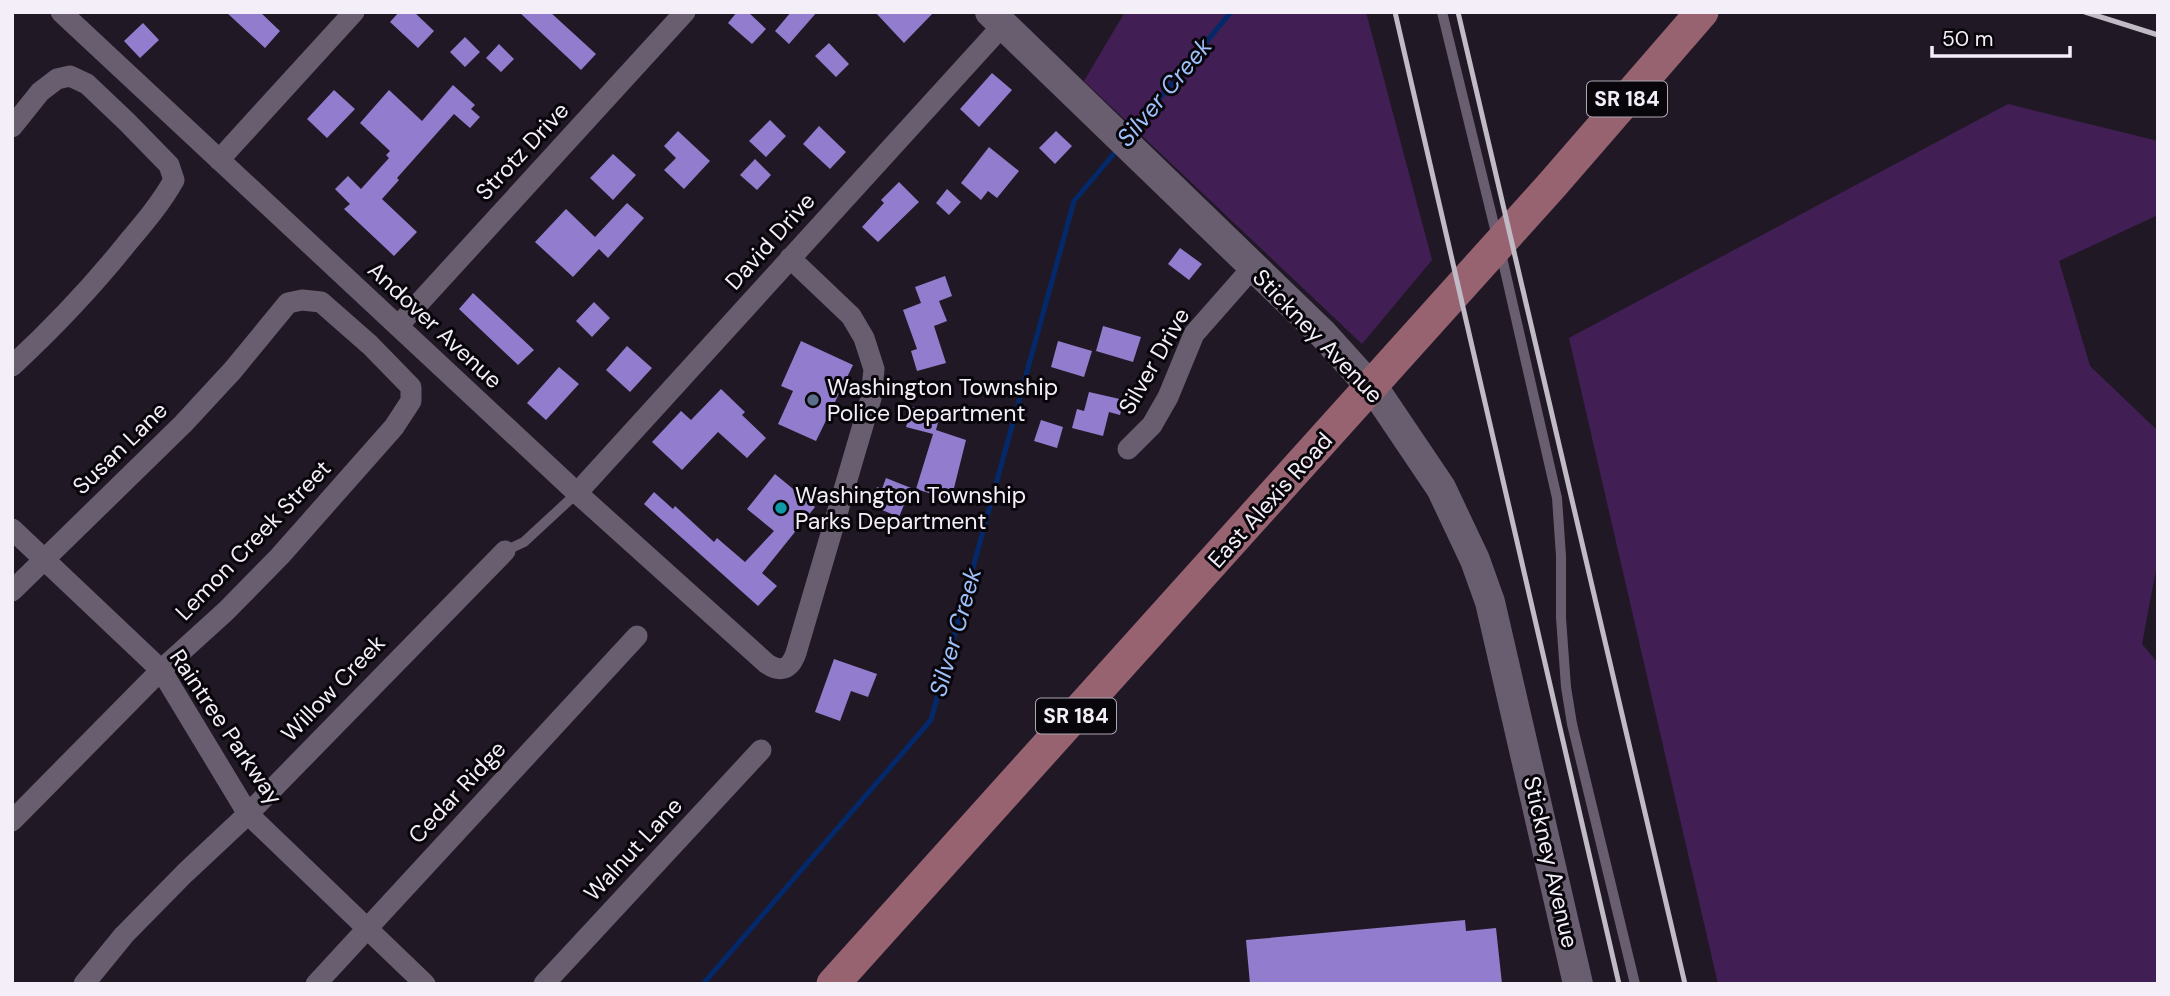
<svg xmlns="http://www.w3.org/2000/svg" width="2170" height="996" font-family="'DM Sans',sans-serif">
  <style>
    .green { fill: #411f54 }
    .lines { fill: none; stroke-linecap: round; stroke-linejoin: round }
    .stream { stroke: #04296a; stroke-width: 5 }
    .building { fill: #927ccd }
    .lane { stroke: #685e6f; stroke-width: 10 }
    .street { stroke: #685e6f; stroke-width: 21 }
    .secondary { stroke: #685e6f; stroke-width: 30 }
    .primary { stroke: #986371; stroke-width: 33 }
    .rail { stroke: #c1bbc5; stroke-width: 5 }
    .service-dot { fill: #5c6f8a; stroke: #08050b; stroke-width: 2.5 }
    .culture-dot { fill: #0f9aa8; stroke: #08050b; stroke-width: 2.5 }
    .labels { text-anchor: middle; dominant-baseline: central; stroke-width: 6; stroke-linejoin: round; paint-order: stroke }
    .shield { fill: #08050b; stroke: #ada8b1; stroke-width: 2 }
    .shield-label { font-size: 21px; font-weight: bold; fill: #f4eef8 }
    .street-label { font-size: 23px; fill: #f4eef8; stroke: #08050b }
    .poi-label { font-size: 23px; fill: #f4eef8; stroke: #08050b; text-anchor: start }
    .water-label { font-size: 24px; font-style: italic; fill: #9fc1fb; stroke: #08050b }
  </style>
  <rect width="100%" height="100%" fill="#211826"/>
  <path class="green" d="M1125,12H1366L1432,260L1362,344L1084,81Z
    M2008,104L2158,141V215L2059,261L2090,366L2158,431V559L2142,644L2158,663V984H1718L1569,338Z"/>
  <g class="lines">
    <path class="stream" d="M1130,134L1231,12
      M703,984L931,720L1074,201L1117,150"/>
  </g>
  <path class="building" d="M226,12H260L280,31L265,48Z
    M399,12H414L434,31L418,48L390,22Z
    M519,12H550L596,54L581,70Z
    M737,12H748L766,29L752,44L728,23Z
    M791,12H817L789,44L775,31Z
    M875,12H934L904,43Z
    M143,23L159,40L140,58L124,41Z
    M465,37L480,52L465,67L450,52Z
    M829,43L849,64L836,77L815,56Z
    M499,44L514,59L501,72L486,58Z
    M992,73L1012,90L979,127L960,109Z
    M453,85L475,105L471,109L480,117L470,128L454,114L397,178L399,180L382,199L417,232L394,256L344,209L350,204L335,189L348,176L361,189L389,158L386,155L390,151L360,123L389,90L422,121Z
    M334,90L355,109L327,138L307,119Z
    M770,120L786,136L766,157L749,141Z
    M819,126L846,152L830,169L803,144Z
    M678,131L710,161L684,189L664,170L676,158L664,146Z
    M1056,131L1072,146L1055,164L1039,148Z
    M989,147L1019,171L997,198L988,191L981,200L961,183Z
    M613,154L636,175L613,200L590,178Z
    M755,159L771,175L757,190L740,175Z
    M899,182L919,202L878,242L862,227L884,203L881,200Z
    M947,189L961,202L949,215L936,203Z
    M627,203L644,218L608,258L599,249L573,277L535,242L566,209L595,237Z
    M1180,248L1202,264L1189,280L1168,264Z
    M945,276L952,296L939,301L947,321L934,326L946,363L917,371L911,351L917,349L903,310L921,303L915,287Z
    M473,293L534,350L518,365L459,309Z
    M594,302L610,318L592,337L576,321Z
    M1103,326L1141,337L1133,362L1096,351Z
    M801,341L853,365L816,441L778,424L793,391L781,386Z
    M1058,341L1092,351L1084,377L1051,367Z
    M627,346L652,368L630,392L606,370Z
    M559,367L579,384L546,420L527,403Z
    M721,389L745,412L742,415L766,438L747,458L718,432L682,470L652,442L681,411L691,420Z
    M1089,392L1124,400L1120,415L1109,412L1103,436L1072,428L1077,409L1084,411Z
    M912,407L940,415L936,430L966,440L951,500L916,489L933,434L906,427Z
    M1041,420L1063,427L1057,448L1034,441Z
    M775,474L815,507L762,573L777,586L758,606L644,504L654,492L673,509L675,506L714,542L717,538L745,562L774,531L747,509Z
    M886,478L911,488L899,517L870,505L877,487L882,489Z
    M834,659L877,674L868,697L851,691L840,721L815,712Z
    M1465,920L1466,931L1496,928L1502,984H1250L1246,940Z"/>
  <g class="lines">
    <path class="lane" d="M1442,12L1497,237
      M1501,253L1557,498L1561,556V618L1566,687L1572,724L1635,984
      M505,551L524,542L577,493"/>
    <path class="street" d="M61,12L577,493L766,663C780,673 790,670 796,653L871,398L874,369L864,338L851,316L790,258
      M12,127L40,92L57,79L70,76L87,84L127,122L169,165L174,180C161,203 145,222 128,242C93,286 54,327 12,366
      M219,160L354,12
      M398,326L685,12
      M1128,449L1152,425L1168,397L1194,334L1253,267
      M577,493L1003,25
      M12,529L161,670L248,814L425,984
      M12,591L183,424L233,370L288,303L302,300L321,302L370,345L411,387V401L394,427L280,556L226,611L161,670L12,821
      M84,984L124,935L185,873L248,814L505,551
      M316,984L637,636
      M544,984L761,750"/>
    <path class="secondary" d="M990,12L1323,334L1379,396L1441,488L1475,560L1490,602L1578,984"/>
    <path class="primary" d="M833,984L1552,185L1702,12"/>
    <path class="rail" d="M1395,12L1619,984
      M1458,12L1685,984
      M2085,12L2158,35"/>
  </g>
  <circle class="service-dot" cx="813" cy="400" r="7"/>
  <circle class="culture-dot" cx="781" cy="508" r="7"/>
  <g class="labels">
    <g class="shield">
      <rect x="1587" y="81.5" width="80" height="35" rx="5"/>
      <rect x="1036" y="698.5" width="80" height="35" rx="5"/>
    </g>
    <g class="shield-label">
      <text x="1627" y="99">SR 184</text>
      <text x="1076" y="716">SR 184</text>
    </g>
    <g class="street-label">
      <text transform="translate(522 151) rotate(-47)">Strotz Drive</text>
      <text transform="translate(770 241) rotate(-48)">David Drive</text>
      <text transform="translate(435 325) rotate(43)">Andover Avenue</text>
      <text transform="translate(1318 336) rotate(46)">Stickney Avenue</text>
      <text transform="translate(1154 361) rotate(-60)">Silver Drive</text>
      <text transform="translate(120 448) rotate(-44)">Susan Lane</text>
      <text transform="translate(1270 500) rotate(-48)">East Alexis Road</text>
      <text transform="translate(253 540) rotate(-46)">Lemon Creek Street</text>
      <text transform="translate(333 688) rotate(-46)">Willow Creek</text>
      <text transform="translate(226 727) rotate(56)">Raintree Parkway</text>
      <text transform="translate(457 792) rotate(-47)">Cedar Ridge</text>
      <text transform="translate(633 849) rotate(-47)">Walnut Lane</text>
      <text transform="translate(1551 862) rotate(77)">Stickney Avenue</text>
    </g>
    <g class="poi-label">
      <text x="827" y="387">Washington Township<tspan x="827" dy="26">Police Department</tspan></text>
      <text x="795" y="495">Washington Township<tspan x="795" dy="26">Parks Department</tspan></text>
    </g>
    <g class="water-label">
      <text transform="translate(1164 92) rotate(-50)">Silver Creek</text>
      <text transform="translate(955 632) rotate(-74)">Silver Creek</text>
    </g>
  </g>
  <rect width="2170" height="996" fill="none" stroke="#f4eef8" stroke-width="28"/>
  <path d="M1932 46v10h138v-10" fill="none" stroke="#f4eef8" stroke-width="3.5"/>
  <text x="1942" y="46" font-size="21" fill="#f4eef8" stroke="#08050b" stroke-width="5" paint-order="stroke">50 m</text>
</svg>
